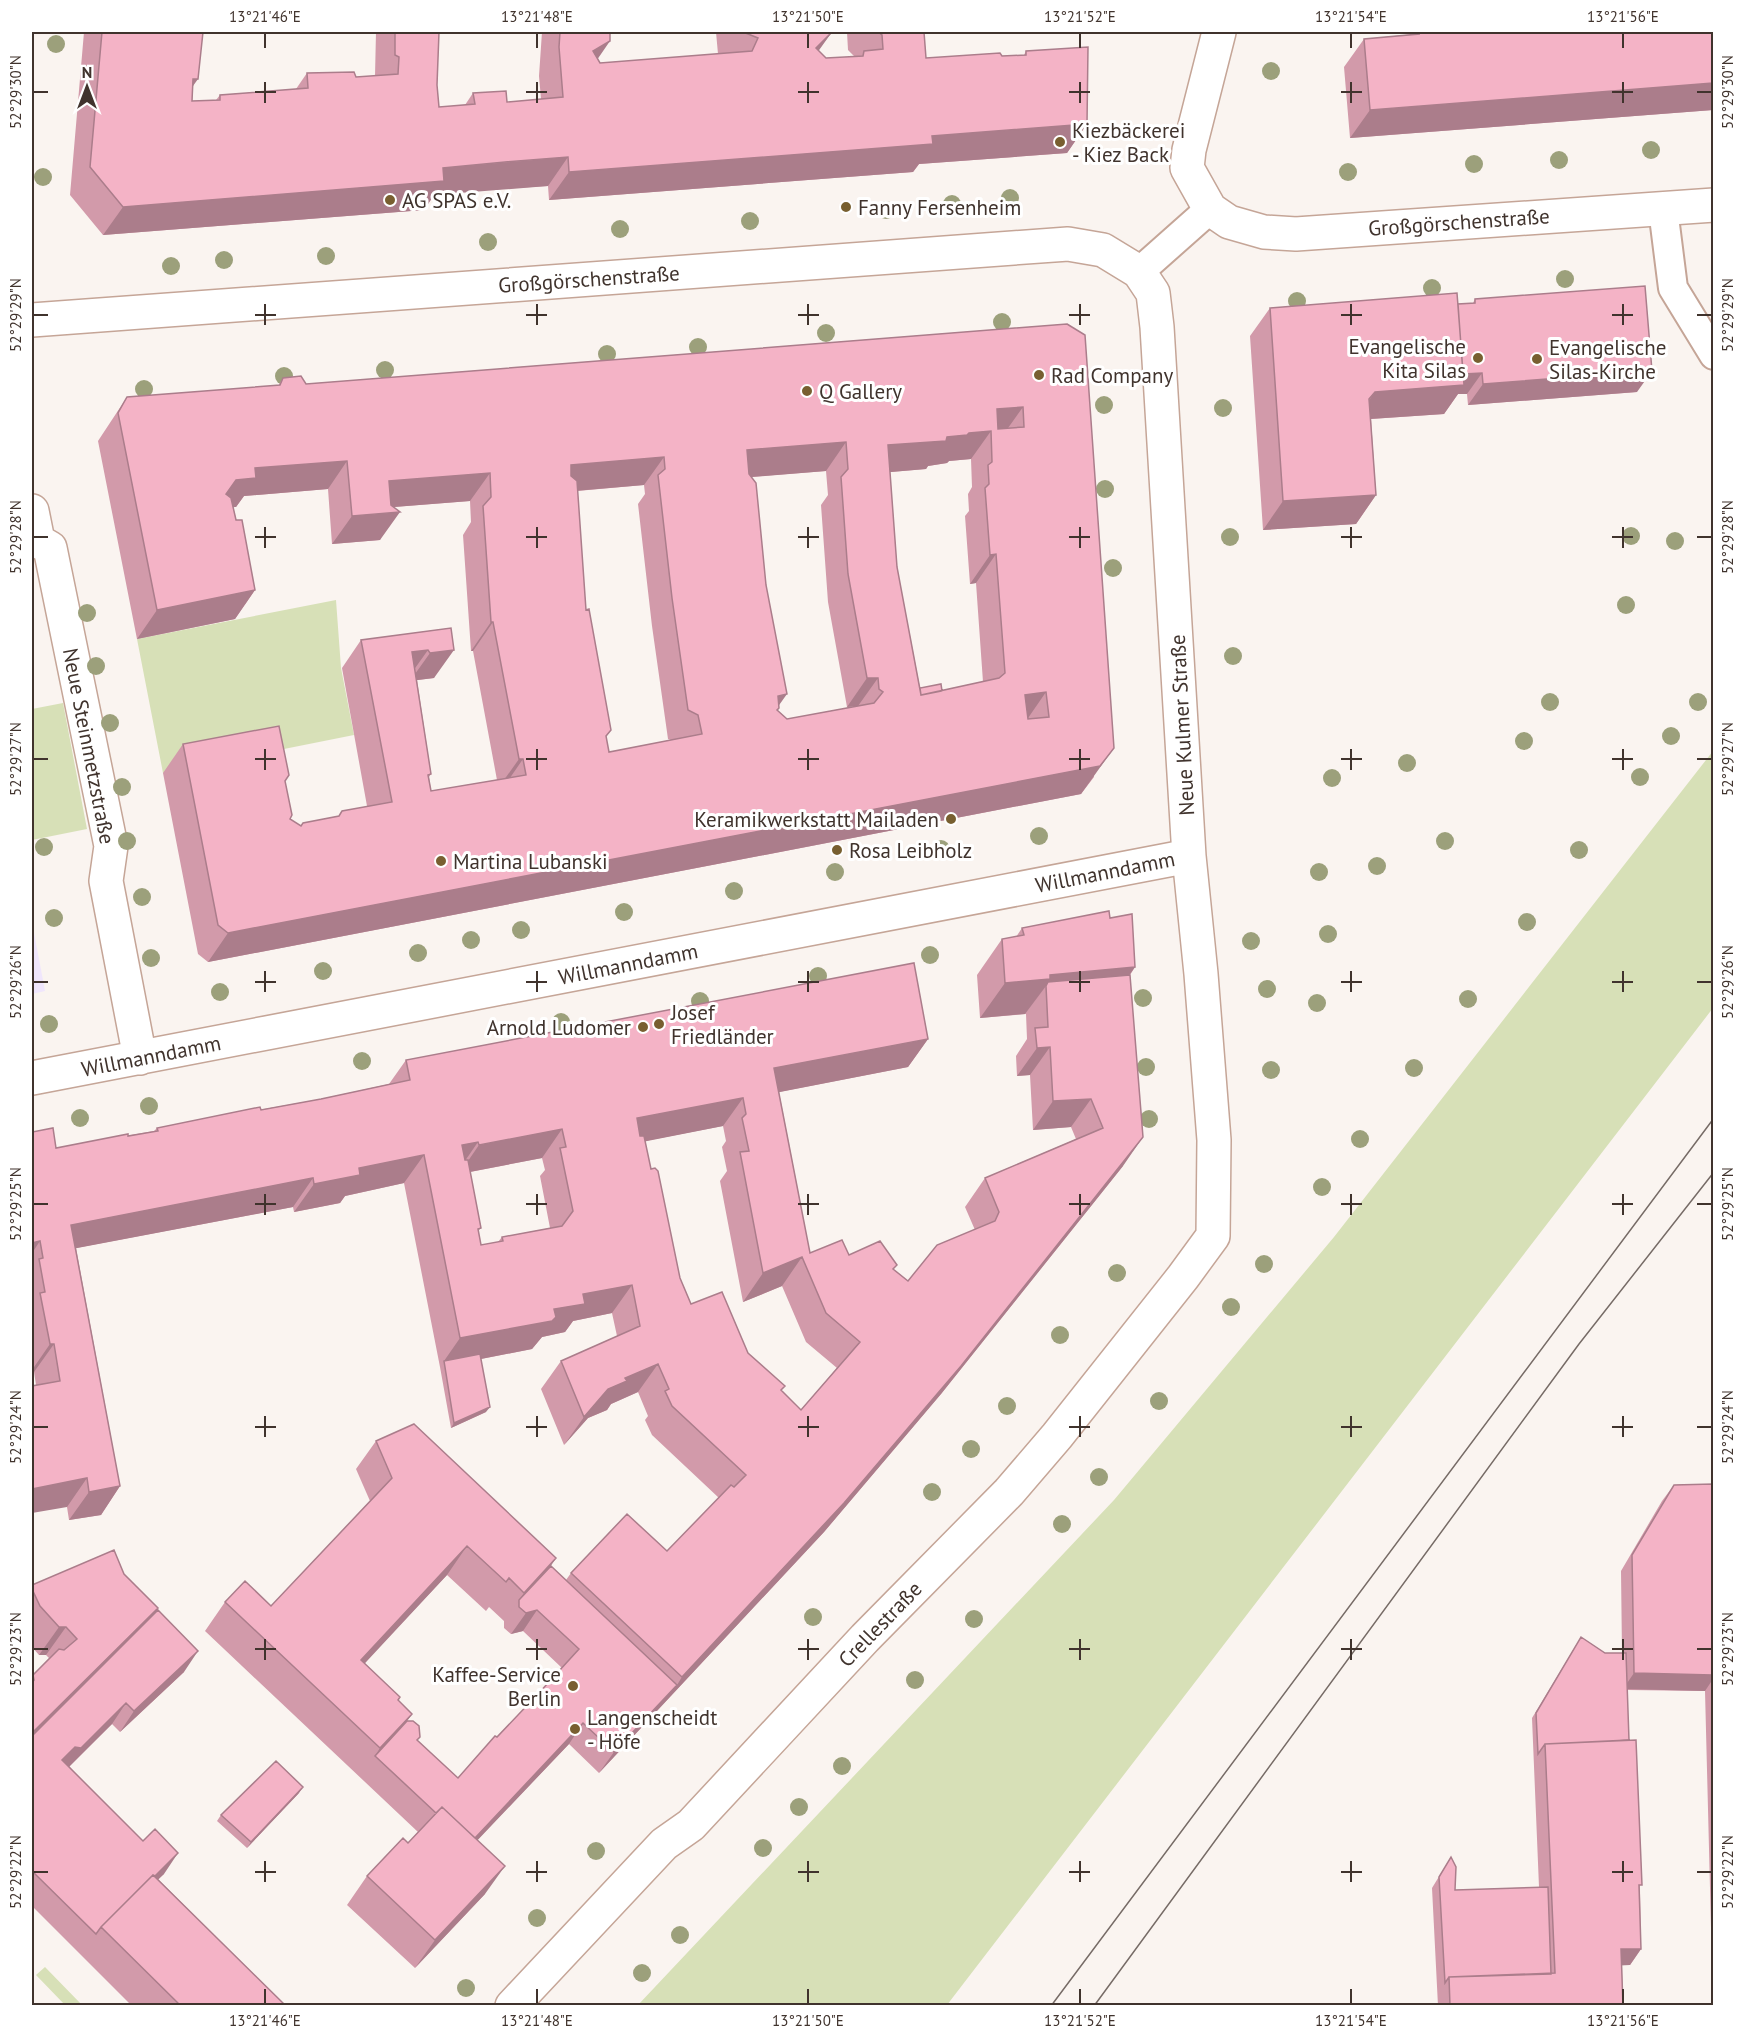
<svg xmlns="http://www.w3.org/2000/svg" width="1745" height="2037" font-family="'PT Sans',sans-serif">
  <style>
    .education { fill: #f0e6fc }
    .green { fill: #d7e0b7 }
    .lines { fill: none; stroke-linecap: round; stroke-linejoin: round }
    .lane-casing { stroke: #c5a597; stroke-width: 32 }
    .street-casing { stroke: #c5a597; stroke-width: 36 }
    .lane { stroke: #fff; stroke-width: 28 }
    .street { stroke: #fff; stroke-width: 33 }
    .tram { stroke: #766b66; stroke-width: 1.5 }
    .tree { fill: #9ca07b }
    .wall { fill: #d29aaa; fill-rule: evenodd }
    .shaded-wall { fill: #ab7d8b }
    .building { fill: #f4b3c6; stroke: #ab7d8b; stroke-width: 1.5; fill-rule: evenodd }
    .ticks { fill: none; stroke: #40332d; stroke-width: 2 }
    .poi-dot { fill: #785f30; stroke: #fff; stroke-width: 2 }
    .labels { text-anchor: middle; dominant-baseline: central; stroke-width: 6; stroke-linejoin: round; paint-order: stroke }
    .poi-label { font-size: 21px; fill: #40332d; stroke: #fff; text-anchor: start }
    .street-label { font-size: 21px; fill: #40332d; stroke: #fff }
    .neatline { fill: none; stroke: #40332d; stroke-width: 2 }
    .ticks-label { font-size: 15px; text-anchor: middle; fill: #40332d }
  </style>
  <rect width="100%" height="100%" fill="#faf4f0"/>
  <path class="education" d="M32,922L45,991L32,994Z"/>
  <path class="green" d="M336,600L341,668L354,735L163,773L137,639Z
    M63,703L87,829L32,840V709Z
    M1713,751V1008L947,2005H638L1114,1500L1334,1237Z
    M45,1967L82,2005H65L36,1975Z"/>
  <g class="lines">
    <g class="lane-casing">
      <path id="lane" d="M1663,209L1673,288L1714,355
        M1139,272L1210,209"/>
    </g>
    <g class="street-casing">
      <path id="street" d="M1219,32L1189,150L1187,168L1210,209L1229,222L1264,232L1296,234L1714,205
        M32,320L1068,244L1103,250L1139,272L1153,293L1157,327L1189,856L1201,974L1214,1140L1213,1236L1183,1277L1057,1436L1009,1492L865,1638L691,1825L664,1844L512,2006
        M32,511L38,541L50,548L111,846L106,881L140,1058
        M32,1078L1189,856"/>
    </g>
    <use href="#lane" class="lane"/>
    <use href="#street" class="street"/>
    <path class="tram" d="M1051,2006L1714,1118
      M1094,2006L1579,1344L1714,1172"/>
  </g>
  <g class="tree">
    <circle cx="56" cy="44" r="9"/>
    <circle cx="1271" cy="71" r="9"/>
    <circle cx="1651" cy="150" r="9"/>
    <circle cx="1559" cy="160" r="9"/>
    <circle cx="1474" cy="164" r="9"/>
    <circle cx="1348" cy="172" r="9"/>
    <circle cx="43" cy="177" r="9"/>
    <circle cx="1010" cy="198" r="9"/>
    <circle cx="952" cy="204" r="9"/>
    <circle cx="886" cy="210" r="9"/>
    <circle cx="750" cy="221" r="9"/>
    <circle cx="620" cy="229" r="9"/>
    <circle cx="488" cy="242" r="9"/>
    <circle cx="326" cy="256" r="9"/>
    <circle cx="224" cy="260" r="9"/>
    <circle cx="171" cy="266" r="9"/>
    <circle cx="1565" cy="279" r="9"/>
    <circle cx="1432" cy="288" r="9"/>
    <circle cx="1297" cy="301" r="9"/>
    <circle cx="1002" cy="322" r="9"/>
    <circle cx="826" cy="333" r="9"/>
    <circle cx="698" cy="347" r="9"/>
    <circle cx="607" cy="354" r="9"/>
    <circle cx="385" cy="370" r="9"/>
    <circle cx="284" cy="376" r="9"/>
    <circle cx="144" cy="389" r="9"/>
    <circle cx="1104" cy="405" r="9"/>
    <circle cx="1223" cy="408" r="9"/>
    <circle cx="1105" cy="489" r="9"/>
    <circle cx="1631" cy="536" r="9"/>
    <circle cx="1230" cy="537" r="9"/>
    <circle cx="1675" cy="541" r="9"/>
    <circle cx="1113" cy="568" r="9"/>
    <circle cx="1626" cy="605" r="9"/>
    <circle cx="87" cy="613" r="9"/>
    <circle cx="1233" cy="656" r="9"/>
    <circle cx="96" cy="666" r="9"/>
    <circle cx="1550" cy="702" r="9"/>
    <circle cx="1698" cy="702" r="9"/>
    <circle cx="110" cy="723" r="9"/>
    <circle cx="1671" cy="736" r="9"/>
    <circle cx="1524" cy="741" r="9"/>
    <circle cx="1407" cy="763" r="9"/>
    <circle cx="1640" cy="777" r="9"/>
    <circle cx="1332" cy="778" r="9"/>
    <circle cx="122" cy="787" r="9"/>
    <circle cx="1039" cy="836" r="9"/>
    <circle cx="127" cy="841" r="9"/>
    <circle cx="1445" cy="841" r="9"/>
    <circle cx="44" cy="847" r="9"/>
    <circle cx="941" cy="849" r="9"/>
    <circle cx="1579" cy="850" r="9"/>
    <circle cx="1377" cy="866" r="9"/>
    <circle cx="835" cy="872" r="9"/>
    <circle cx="1319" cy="872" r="9"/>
    <circle cx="734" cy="891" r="9"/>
    <circle cx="142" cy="897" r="9"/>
    <circle cx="624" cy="912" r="9"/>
    <circle cx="54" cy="918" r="9"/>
    <circle cx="1527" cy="922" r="9"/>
    <circle cx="521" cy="930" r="9"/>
    <circle cx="1328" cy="934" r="9"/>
    <circle cx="471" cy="940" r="9"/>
    <circle cx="1251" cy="941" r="9"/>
    <circle cx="418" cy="953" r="9"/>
    <circle cx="930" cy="955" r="9"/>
    <circle cx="151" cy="958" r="9"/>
    <circle cx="323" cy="971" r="9"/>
    <circle cx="818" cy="976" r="9"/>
    <circle cx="1267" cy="989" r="9"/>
    <circle cx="220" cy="992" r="9"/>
    <circle cx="1143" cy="998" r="9"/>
    <circle cx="1468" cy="999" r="9"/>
    <circle cx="700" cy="1001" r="9"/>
    <circle cx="1317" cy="1003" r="9"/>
    <circle cx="561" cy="1022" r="9"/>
    <circle cx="49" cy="1024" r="9"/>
    <circle cx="362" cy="1061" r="9"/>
    <circle cx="1146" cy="1067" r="9"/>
    <circle cx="1414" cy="1068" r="9"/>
    <circle cx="1271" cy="1070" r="9"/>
    <circle cx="149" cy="1106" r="9"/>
    <circle cx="80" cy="1118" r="9"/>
    <circle cx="1149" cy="1119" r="9"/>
    <circle cx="1360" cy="1139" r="9"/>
    <circle cx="1322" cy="1187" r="9"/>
    <circle cx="1264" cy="1264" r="9"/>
    <circle cx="1117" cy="1273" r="9"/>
    <circle cx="1231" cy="1307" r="9"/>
    <circle cx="1060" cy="1335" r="9"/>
    <circle cx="1159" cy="1401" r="9"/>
    <circle cx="1007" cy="1406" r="9"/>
    <circle cx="971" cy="1449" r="9"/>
    <circle cx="1099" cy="1477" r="9"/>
    <circle cx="932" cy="1492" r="9"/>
    <circle cx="1062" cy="1524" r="9"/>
    <circle cx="813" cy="1617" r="9"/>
    <circle cx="974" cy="1619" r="9"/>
    <circle cx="915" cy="1680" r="9"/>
    <circle cx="842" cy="1766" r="9"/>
    <circle cx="799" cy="1807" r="9"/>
    <circle cx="763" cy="1848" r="9"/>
    <circle cx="596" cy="1851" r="9"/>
    <circle cx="537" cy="1918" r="9"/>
    <circle cx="680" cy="1935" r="9"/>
    <circle cx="642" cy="1973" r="9"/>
    <circle cx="466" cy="1988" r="9"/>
  </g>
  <path class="wall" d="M84,32H203L193,86L192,101L216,100L220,95L296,89L307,73L356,77L375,76L376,32H439L437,85L439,107L465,105L473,93L507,102L541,99L539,76L542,32H610L597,59L600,63L718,54L716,32H832L818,50L826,58L855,57L848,50L847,32H924L926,58L1002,56L1024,55L1026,51L1087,124L1067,153L919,164L913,172L549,200L548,186L485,190L434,195L424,210L103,235L70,195Z
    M1417,32H1713V110L1350,138L1344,67L1364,39L1415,34Z
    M1475,299L1637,392L1468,405L1467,394H1458L1444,414L1371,419L1376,495L1356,524L1263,530L1250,336L1270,308L1458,304L1473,303Z
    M1067,324L1094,777L1081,794L208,962L198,954L163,773L183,744L285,781L290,819L301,826L339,816L367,806L342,668L361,640L451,628L434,678L417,680L431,774L429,777L431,791L497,780L473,651H471L463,535L471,522L470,501L393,507L380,540L332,544L328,489L244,496L236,507H233L255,590L235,619L137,639L98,441L127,397L278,386L283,378L306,384ZM971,459L972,487L968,494L969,511L965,516L970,584L976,583L983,682L942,691L920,688L897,567L890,472L926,469L928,466L947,463L949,461ZM826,471L828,495L821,505L828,602L847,707L858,706L787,719L778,711L779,705L766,585L751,477ZM644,485L645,494L638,504L652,626L668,739L671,740L609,752L606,737L611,730L586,610L577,491Z
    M1110,918L1135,967L1130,975L1123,1166L941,1394L824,1532L599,1773L569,1744L477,1840L485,1894L415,1968L347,1905L367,1876L408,1843L418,1832L205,1631L225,1602L271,1606L370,1501L356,1469L376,1441L551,1566L566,1580L571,1573L667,1551L719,1498L652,1435L645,1420L648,1416L638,1392L611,1404L607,1410L588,1418L564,1445L541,1389L561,1361L617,1336L612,1313L573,1321L565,1332L542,1337L532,1349L481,1359L486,1412L451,1428L440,1367L404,1183L345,1196L340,1203L294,1212L293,1207L76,1248L120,1486L101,1515L69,1520L67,1507L36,1385L34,1372H32V1132L56,1148L154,1131L157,1128L321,1099L389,1084L406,1060L928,1039L908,1067L779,1092L810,1253L849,1255L894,1270L908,1281L975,1230L965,1207L985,1178L1076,1139L1071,1127L1033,1130L1030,1075L1017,1076L1016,1056L1027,1039L1026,1014L980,1018L977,975L1002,939L1016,937L1022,928ZM723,1126L726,1141L722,1147L727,1171L720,1181L743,1302L782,1286L806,1342L837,1368L801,1410L782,1391L748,1353L691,1304L680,1278L651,1169L645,1141ZM542,1158L545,1170L540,1176L550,1228L502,1237L498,1242L481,1245L478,1231L481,1228L470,1172ZM447,1575L486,1611L489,1607L504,1621V1628L511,1634L523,1631L562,1668L458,1778L417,1740L420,1737L407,1721L412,1714L398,1700L364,1663Z
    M1713,1484V2006L1705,1691L1627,1690L1629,1740L1640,1889L1641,1949L1630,1965H1622L1623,2006H1438L1432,1888L1451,1857L1455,1890L1539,1887L1532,1718L1581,1637L1605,1653H1622L1621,1571L1662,1501L1674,1485Z
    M124,1574L153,1615L184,1672L120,1732L112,1724L69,1766L164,1874L158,1879L286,2006H132L32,1906V1676L49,1658L46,1655H39L32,1647V1585Z
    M299,1793L247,1848L217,1821L221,1815Z"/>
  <path class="shaded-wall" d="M832,32L812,60L816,48Z
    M610,41L590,70L593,51Z
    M193,79H198L178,107Z
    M1713,83V110L1350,138L1370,110Z
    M1087,124L1067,153L919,164L913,172L549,200L569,172L932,136Z
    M568,157L548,186L434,195L424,210L103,235L123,207L443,168Z
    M1652,371L1637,392L1468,405L1483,384Z
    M1482,373L1467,394H1458L1444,414L1355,420L1375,392L1457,375Z
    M1023,407L1003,435L991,431L971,459L949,461L947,463L928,466L926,469L868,474L888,445L947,437L969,433L997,409Z
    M846,442L826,471L727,479L747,450Z
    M664,457L644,485L551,493L571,465Z
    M347,461L328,489L244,496L236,507L216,508L206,523L236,480L255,468Z
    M490,473L470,501L369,509L389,481Z
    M1376,495L1356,524L1263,530L1283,501Z
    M400,512L380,540L332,544L352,516Z
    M996,554L976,583L970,584L990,555Z
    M255,590L235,619L137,639L157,610Z
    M491,622H493L473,651H471Z
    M428,650L408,678L412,652Z
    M454,650L434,678L410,681L430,653Z
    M867,678H878L858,706L847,707Z
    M1046,692L1026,721L1025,695Z
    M787,694L767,722L778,696Z
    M1114,748L1081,794L208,962L228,933Z
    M519,759H523L503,788L499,787Z
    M1135,967L1110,1003L1046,986L1025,1014L980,1018L1005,983L1050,975Z
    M928,1039L908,1067L754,1097L774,1068Z
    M1050,1047L1030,1075L1017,1076L1037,1048Z
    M743,1098L723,1126L617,1147L637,1118Z
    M1091,1099L1071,1127L1033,1130L1053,1101Z
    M562,1129L542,1158L459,1174L479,1145Z
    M1143,1137L1123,1166L941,1394L824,1532L599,1773L614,1752L677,1685L682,1677Z
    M478,1142L458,1171L462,1145Z
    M424,1155L404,1183L345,1196L340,1203L294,1212L314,1184L359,1168Z
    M313,1178L293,1207L51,1253L71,1225Z
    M40,1241L32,1253V1243Z
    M802,1257L782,1286L743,1302L763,1273Z
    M632,1285L612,1313L573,1321L565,1332L542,1337L532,1349L445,1366L444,1361L460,1338L554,1309L583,1294Z
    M50,1344H54L34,1372H32V1370Z
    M658,1364L638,1392L611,1404L607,1410L588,1418L564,1445L584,1417L608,1389L625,1378Z
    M490,1407L486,1412L451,1428L454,1423Z
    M87,1478L67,1507L32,1513V1489Z
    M120,1486L101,1515L69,1520L89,1492Z
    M467,1546L447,1575L341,1689L361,1660Z
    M556,1558L537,1587L519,1600L504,1621L524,1593Z
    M158,1608L138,1637L32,1742V1733Z
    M537,1610L523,1631L511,1634L526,1613Z
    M59,1627H66L46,1655H39Z
    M198,1651L184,1672L120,1732L134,1711Z
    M1634,1673L1713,1675V1679L1705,1691L1623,1689Z
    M126,1703L112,1724L67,1769L62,1760L75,1747Z
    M412,1714L392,1742L375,1756L380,1748Z
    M583,1723L569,1744L454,1865L469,1844Z
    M303,1787L299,1793L247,1848L251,1842Z
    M178,1853L164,1874L105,1931L102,1928Z
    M505,1866L485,1894L415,1968L435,1940Z
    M1621,1949H1641L1630,1965L1610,1966Z"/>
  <path class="building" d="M102,32H203L198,79H193L192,101L220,100V95L308,88L307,73L354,72L356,77L398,74L399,57L395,55V32H439L437,85L439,107L475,104L473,93L506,91L507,102L563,97L559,47L560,32H610V41L593,51L600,63L752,51L758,38L743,32H832L816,48L826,58L863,56L864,51L883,49L882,35L878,32H924L926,58L1000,53L1002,56L1026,55V51L1088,47L1087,124L932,136L933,144L569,172L568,157L505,162L443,168L444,181L123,207L90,167Z
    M1418,32H1713V83L1370,110L1364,39L1419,34Z
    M1645,286L1652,371L1483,384L1482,373L1463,374L1458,304L1475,303V299Z
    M1457,293L1464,385L1375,392L1369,399L1376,495L1283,501L1270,308Z
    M1067,324L1085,335L1114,748L1100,766L228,933L218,925L183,744L279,726L289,775L285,781L292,815L290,819L301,826L303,823L339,816L342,811L392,802L361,640L451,628L454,650L430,653L428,650L412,652L431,774L428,775L431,791L526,775L523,759H519L493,622H491L483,506L491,497L490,473L389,481L391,505L400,512L352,516L347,461L255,468L256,478L236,480L226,494L231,498L236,520H242L255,590L157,610L118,413L127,397L280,385L283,378L301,376L306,384ZM1023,407L1024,427L998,429L997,409ZM991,431L992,462L988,465L989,484L985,488L990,555L996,554L1005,673L999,678L921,695L897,567L888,445L946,441L947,437L967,435L969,433ZM846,442L848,469L841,477L848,574L867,678H878L879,689L883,692L874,703L787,719L777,710L779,708L778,696L787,694L766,585L756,483L749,474L747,450ZM664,457L665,469L658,475L672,598L688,710L698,715L702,734L609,752L606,736L611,730L589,609L586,610L577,481L571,476V465ZM1046,692L1049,717L1028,719L1025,695Z
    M941,684L942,691L921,695L920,688Z
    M1109,911L1110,918L1132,914L1135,967L1050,975V979L1005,983L1002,939L1024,935L1022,928Z
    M914,963L928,1039L774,1068L810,1253L842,1240L849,1255L880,1241L897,1265L893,1269L908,1281L937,1245L995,1221L999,1212L985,1178L1103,1128L1091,1099L1053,1101L1050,1047L1037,1048L1035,1028L1048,1027L1046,986L1048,982L1130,975L1143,1137L961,1366L844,1503L682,1677L571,1573L627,1514L667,1551L731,1485L734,1487L746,1475L672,1406L665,1391L669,1389L658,1364L625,1378L627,1381L608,1389L584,1417L561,1361L640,1326L632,1285L583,1294L585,1304L554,1309L556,1317L552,1321L460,1338L424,1155L359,1168L360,1175L314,1184L313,1178L71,1225L120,1486L89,1492L87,1478L32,1489V1386L60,1381L54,1344H50L40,1293L45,1292L39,1259L43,1258L40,1241L32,1243V1132L53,1128L56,1148L128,1134V1136L158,1131L157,1128L260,1107L261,1110L321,1099L410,1080L406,1060ZM743,1098L746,1114L742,1118L749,1151L740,1152L763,1273L802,1257L826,1313L860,1342L801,1410L781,1390L785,1386L748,1353L722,1292L691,1304L680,1278L658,1171L655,1168L651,1169L644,1136H640L637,1118ZM562,1129L566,1147L560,1148L573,1211L562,1226L502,1237L503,1241L481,1245L478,1229L481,1228L468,1160H465L462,1145L478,1142L479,1145Z
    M480,1354L490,1407L454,1423L444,1361Z
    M414,1424L556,1558L524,1593L509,1578L506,1582L467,1546L361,1660L400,1697L398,1700L412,1714L380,1748L225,1602L245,1581L271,1606L392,1478L376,1441Z
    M1713,1484V1675L1634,1673L1632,1555L1674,1485Z
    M114,1550L124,1574L158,1608L32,1733V1683L34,1680L33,1675L59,1649L64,1650L77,1639L66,1627H59L40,1606L32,1589V1585Z
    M551,1566L677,1685L614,1752L583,1723L475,1838L442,1807L436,1813L375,1756L407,1721H413L419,1726L420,1737L417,1740L458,1778L495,1736L497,1737L538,1694L579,1649L537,1610L526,1613L519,1607V1600Z
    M158,1610L198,1651L134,1711L126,1703L81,1748L75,1747L62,1760L143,1841L155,1829L178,1853L155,1876L153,1875L101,1927L96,1934L32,1871V1736Z
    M1581,1637L1605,1653H1626L1629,1740L1545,1744L1538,1754L1536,1713Z
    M1636,1740L1642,1885H1639L1641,1949H1621L1623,2006H1450L1449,1977L1555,1973L1545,1744Z
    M276,1761L303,1787L251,1842L221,1815Z
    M442,1807L505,1866L435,1940L367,1876L403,1838L408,1843Z
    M1451,1857L1456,1867L1455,1890L1548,1887L1551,1974L1449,1977L1445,1983L1439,1877Z
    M153,1875L286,2006H181L101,1927Z"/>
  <path class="ticks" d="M265,33V48M537,33V48M808,33V48M1080,33V48M1351,33V48M1623,33V48M265,82V103M537,82V103M808,82V103M1080,82V103M1351,82V103M1623,82V103M33,92H48M255,92H276M526,92H547M798,92H819M1069,92H1090M1341,92H1362M1612,92H1633M1697,92H1712M265,304V325M537,304V325M808,304V325M1080,304V325M1351,304V325M1623,304V325M33,315H48M255,315H276M526,315H547M798,315H819M1069,315H1090M1341,315H1362M1612,315H1633M1697,315H1712M265,527V548M537,527V548M808,527V548M1080,527V548M1351,527V548M1623,527V548M33,537H48M255,537H276M526,537H547M798,537H819M1069,537H1090M1341,537H1362M1612,537H1633M1697,537H1712M265,749V770M537,749V770M808,749V770M1080,749V770M1351,749V770M1623,749V770M33,759H48M255,759H276M526,759H547M798,759H819M1069,759H1090M1341,759H1362M1612,759H1633M1697,759H1712M265,971V992M537,971V992M808,971V992M1080,971V992M1351,971V992M1623,971V992M33,982H48M255,982H276M526,982H547M798,982H819M1069,982H1090M1341,982H1362M1612,982H1633M1697,982H1712M265,1194V1215M537,1194V1215M808,1194V1215M1080,1194V1215M1351,1194V1215M1623,1194V1215M33,1204H48M255,1204H276M526,1204H547M798,1204H819M1069,1204H1090M1341,1204H1362M1612,1204H1633M1697,1204H1712M265,1416V1437M537,1416V1437M808,1416V1437M1080,1416V1437M1351,1416V1437M1623,1416V1437M33,1427H48M255,1427H276M526,1427H547M798,1427H819M1069,1427H1090M1341,1427H1362M1612,1427H1633M1697,1427H1712M265,1639V1660M537,1639V1660M808,1639V1660M1080,1639V1660M1351,1639V1660M1623,1639V1660M33,1649H48M255,1649H276M526,1649H547M798,1649H819M1069,1649H1090M1341,1649H1362M1612,1649H1633M1697,1649H1712M265,1861V1882M537,1861V1882M808,1861V1882M1080,1861V1882M1351,1861V1882M1623,1861V1882M33,1872H48M255,1872H276M526,1872H547M798,1872H819M1069,1872H1090M1341,1872H1362M1612,1872H1633M1697,1872H1712M265,1989V2004M537,1989V2004M808,1989V2004M1080,1989V2004M1351,1989V2004M1623,1989V2004"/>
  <g class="poi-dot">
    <circle cx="1060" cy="142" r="6"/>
    <circle cx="390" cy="200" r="6"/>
    <circle cx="846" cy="207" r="6"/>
    <circle cx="1478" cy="358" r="6"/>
    <circle cx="1537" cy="359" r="6"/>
    <circle cx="1039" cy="375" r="6"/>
    <circle cx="807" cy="391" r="6"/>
    <circle cx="951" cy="819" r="6"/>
    <circle cx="837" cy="850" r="6"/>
    <circle cx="441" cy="861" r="6"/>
    <circle cx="659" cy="1024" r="6"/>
    <circle cx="643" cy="1027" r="6"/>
    <circle cx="573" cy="1686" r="6"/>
    <circle cx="575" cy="1729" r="6"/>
  </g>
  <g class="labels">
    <g class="poi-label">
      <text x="1072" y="130">Kiezbäckerei<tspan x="1072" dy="24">- Kiez Back</tspan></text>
      <text x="402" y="200">AG SPAS e.V.</text>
      <text x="858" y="207">Fanny Fersenheim</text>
      <text x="1466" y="346" text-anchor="end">Evangelische<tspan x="1466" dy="24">Kita Silas</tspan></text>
      <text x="1549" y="347">Evangelische<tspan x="1549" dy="24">Silas-Kirche</tspan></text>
      <text x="1051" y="375">Rad Company</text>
      <text x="819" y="391">Q Gallery</text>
      <text x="939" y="819" text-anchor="end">Keramikwerkstatt Mailaden</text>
      <text x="849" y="850">Rosa Leibholz</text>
      <text x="453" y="861">Martina Lubanski</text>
      <text x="671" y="1012">Josef<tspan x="671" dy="24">Friedländer</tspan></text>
      <text x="631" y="1027" text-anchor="end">Arnold Ludomer</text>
      <text x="561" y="1674" text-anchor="end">Kaffee-Service<tspan x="561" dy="24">Berlin</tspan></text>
      <text x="587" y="1717">Langenscheidt<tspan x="587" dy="24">- Höfe</tspan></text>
    </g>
    <g class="street-label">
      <text transform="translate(1459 222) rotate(-4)">Großgörschenstraße</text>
      <text transform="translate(589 279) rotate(-4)">Großgörschenstraße</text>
      <text transform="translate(1182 725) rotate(-93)">Neue Kulmer Straße</text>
      <text transform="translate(89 746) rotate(79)">Neue Steinmetzstraße</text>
      <text transform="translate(1105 872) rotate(-11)">Willmanndamm</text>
      <text transform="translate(628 964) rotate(-11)">Willmanndamm</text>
      <text transform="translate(151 1056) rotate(-11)">Willmanndamm</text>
      <text transform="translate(880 1624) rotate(-46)">Crellestraße</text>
    </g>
  </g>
  <rect width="1745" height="2037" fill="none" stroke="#ffffff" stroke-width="66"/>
  <g transform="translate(87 87)" stroke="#ffffff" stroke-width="4.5" paint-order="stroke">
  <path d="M0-4.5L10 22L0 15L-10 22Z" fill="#40332d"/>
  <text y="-9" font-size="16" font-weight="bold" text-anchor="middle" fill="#40332d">N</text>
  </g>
  <rect x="33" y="33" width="1679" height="1971" class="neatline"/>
  <g class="ticks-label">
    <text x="265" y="22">13°21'46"E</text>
    <text x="537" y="22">13°21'48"E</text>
    <text x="808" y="22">13°21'50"E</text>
    <text x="1080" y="22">13°21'52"E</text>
    <text x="1351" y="22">13°21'54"E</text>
    <text x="1623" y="22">13°21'56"E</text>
    <text transform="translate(16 92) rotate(-90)" y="5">52°29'30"N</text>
    <text transform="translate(1728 92) rotate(-90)" y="5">52°29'30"N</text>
    <text transform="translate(16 315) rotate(-90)" y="5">52°29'29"N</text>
    <text transform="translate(1728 315) rotate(-90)" y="5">52°29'29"N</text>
    <text transform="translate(16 537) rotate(-90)" y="5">52°29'28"N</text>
    <text transform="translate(1728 537) rotate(-90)" y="5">52°29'28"N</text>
    <text transform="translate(16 759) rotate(-90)" y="5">52°29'27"N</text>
    <text transform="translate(1728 759) rotate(-90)" y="5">52°29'27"N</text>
    <text transform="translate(16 982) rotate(-90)" y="5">52°29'26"N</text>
    <text transform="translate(1728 982) rotate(-90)" y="5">52°29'26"N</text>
    <text transform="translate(16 1204) rotate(-90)" y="5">52°29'25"N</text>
    <text transform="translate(1728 1204) rotate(-90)" y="5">52°29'25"N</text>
    <text transform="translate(16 1427) rotate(-90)" y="5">52°29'24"N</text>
    <text transform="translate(1728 1427) rotate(-90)" y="5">52°29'24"N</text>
    <text transform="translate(16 1649) rotate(-90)" y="5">52°29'23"N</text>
    <text transform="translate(1728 1649) rotate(-90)" y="5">52°29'23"N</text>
    <text transform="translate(16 1872) rotate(-90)" y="5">52°29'22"N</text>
    <text transform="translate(1728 1872) rotate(-90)" y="5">52°29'22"N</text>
    <text x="265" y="2026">13°21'46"E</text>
    <text x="537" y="2026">13°21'48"E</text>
    <text x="808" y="2026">13°21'50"E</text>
    <text x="1080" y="2026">13°21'52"E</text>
    <text x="1351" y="2026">13°21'54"E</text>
    <text x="1623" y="2026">13°21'56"E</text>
  </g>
</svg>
